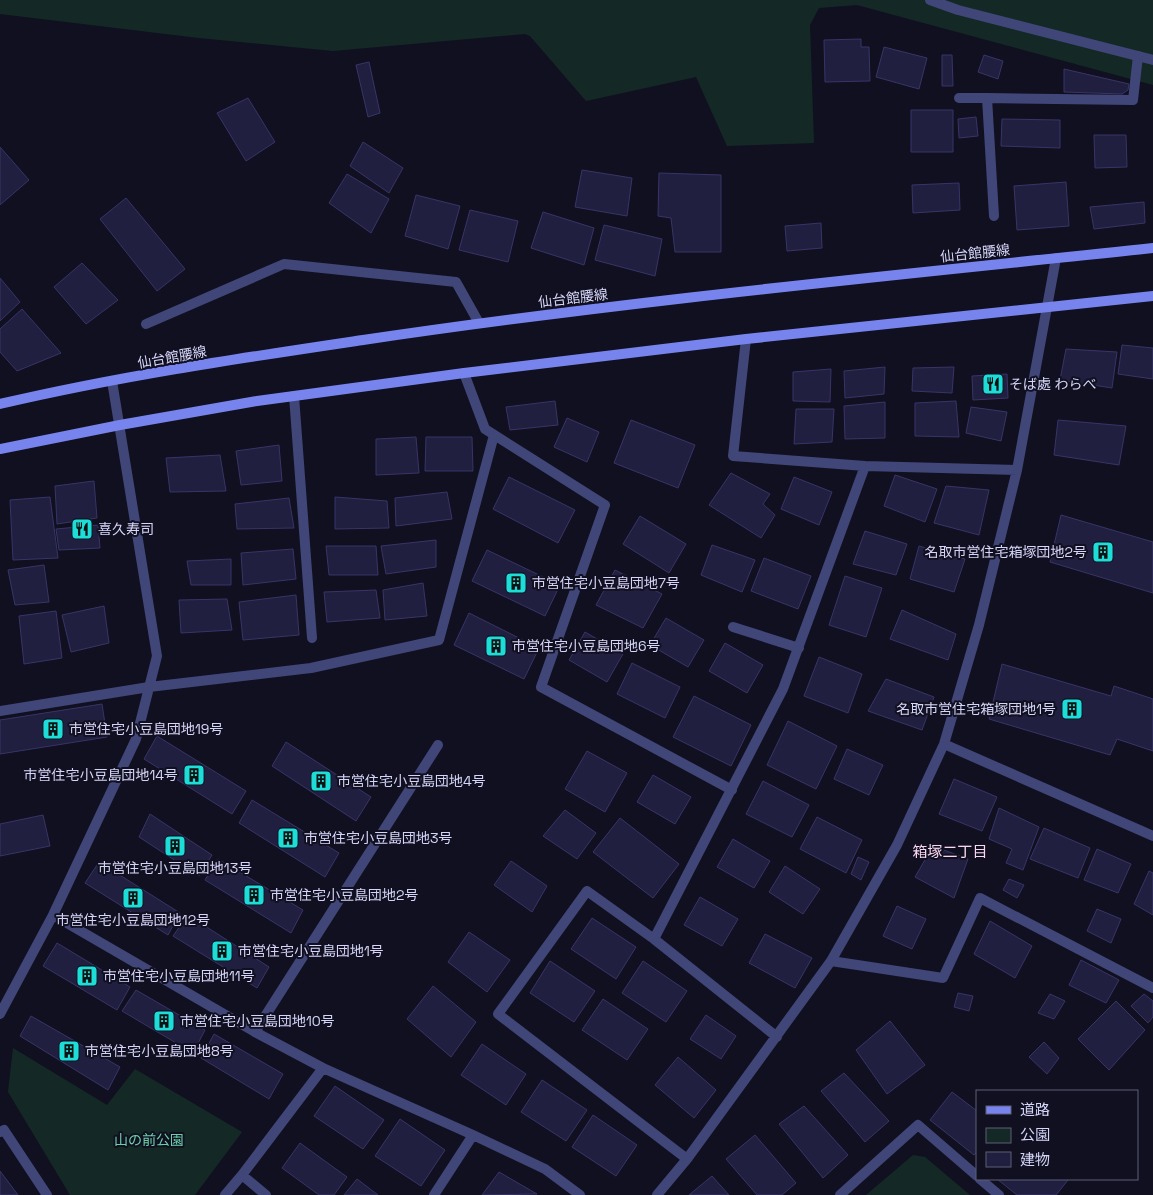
<svg xmlns="http://www.w3.org/2000/svg" width="1153" height="1195" font-family="'Space Grotesk','Noto Sans JP',sans-serif">
  <style>
    .green { fill: #142926 }
    .building { fill: #211f3f; stroke: #383468 }
    .lines { fill: none; stroke-linecap: round; stroke-linejoin: round }
    .lane { stroke: #414679; stroke-width: 10 }
    .street { stroke: #414679; stroke-width: 10 }
    .secondary { stroke: #7884ed; stroke-width: 10 }
    .labels { text-anchor: middle; dominant-baseline: central; stroke-width: 4; stroke-linejoin: round; paint-order: stroke }
    .street-label { font-size: 14px; fill: #d5d5f9; stroke: #111020 }
    .poi-label { font-size: 14px; fill: #d5d5f9; stroke: #111020; text-anchor: start }
    .park-label { font-size: 14px; fill: #6bd0aa; stroke: #111020 }
    .neighbourhood-label { font-size: 15px; fill: #fad7f1; stroke: #111020 }
  </style>
  <rect width="100%" height="100%" fill="#111020"/>
  <path class="green" d="M0,0H1153V85L857,5L819,8L810,25L814,143L727,146L696,77L586,101L530,36L525,34L333,51L199,38L0,14Z
    M13,1048L107,1105L135,1069L242,1132L195,1195H70L8,1092Z
    M913,1155L925,1157L970,1195H866Z"/>
  <path class="building" d="M861,39V47H869L870,81L825,82L824,40Z
    M884,47L927,58L919,89L876,77Z
    M942,55H952L953,86H942Z
    M984,55L1003,61L998,79L978,72Z
    M369,62L380,113L368,117L356,65Z
    M1064,69L1129,84L1128,90L1122,94L1064,92Z
    M248,98L275,142L246,161L217,113Z
    M911,110H953V152H911Z
    M976,117L978,136L959,138L958,119Z
    M1002,119L1060,120V148L1001,146Z
    M1094,135H1126L1127,167L1095,168Z
    M363,142L403,168L389,193L350,166Z
    M0,147L29,180L0,205Z
    M582,170L632,178L627,216L575,207Z
    M659,173L721,175V252H675L671,218L658,216Z
    M347,174L389,199L371,233L329,203Z
    M1066,182L1069,226L1017,230L1014,186Z
    M959,183L960,210L913,213L912,185Z
    M416,195L460,206L448,249L405,236Z
    M126,198L185,269L157,291L100,219Z
    M1144,202L1145,223L1094,229L1090,207Z
    M470,210L518,221L508,262L459,250Z
    M543,212L594,228L584,265L531,248Z
    M821,223L822,248L787,251L785,226Z
    M604,225L662,239L655,276L595,260Z
    M82,263L118,300L86,324L54,287Z
    M0,278L20,302L0,321Z
    M22,309L61,353L17,371L0,352V329Z
    M1122,345L1153,348V379L1118,374Z
    M1066,349L1117,352L1112,388L1060,380Z
    M885,367L884,394L845,398L844,371Z
    M954,367L952,393L912,391L913,368Z
    M831,369L830,402L793,401V372Z
    M1007,374L1008,398L973,400L972,376Z
    M555,401L558,425L510,430L506,407Z
    M956,401L959,437L915,436V403Z
    M885,402V438L845,439L844,406Z
    M971,407L1007,412L1001,441L966,433Z
    M796,409H834L832,442L794,444Z
    M567,418L599,432L587,462L554,447Z
    M631,420L695,445L678,488L614,463Z
    M1058,420L1126,426L1119,465L1054,455Z
    M416,437L419,473L376,475V439Z
    M426,437H472L473,471H425Z
    M279,445L282,481L241,485L236,451Z
    M220,455L226,491L170,492L166,458Z
    M731,473L770,494L763,504L775,515L761,538L709,505Z
    M895,475L937,489L925,522L884,506Z
    M509,477L575,510L558,543L493,509Z
    M794,477L832,492L819,525L781,509Z
    M94,481L97,518L57,524L55,486Z
    M946,486L989,490L979,535L934,523Z
    M447,492L452,519L396,526L395,498Z
    M50,497L58,558L13,560L10,500Z
    M335,497L387,501L389,528L335,529Z
    M289,498L294,528L237,529L235,504Z
    M1061,515L1153,542V593L1050,562Z
    M640,516L686,544L669,573L623,544Z
    M98,525L100,548L59,550L56,529Z
    M865,531L907,544L896,575L853,564Z
    M436,540V567L386,574L381,546Z
    M712,545L755,560L742,592L701,575Z
    M326,546H376L378,575H329Z
    M919,546L965,559L954,592L910,579Z
    M293,549L296,579L243,585L241,553Z
    M487,550L560,585L545,616L472,581Z
    M764,558L811,576L798,609L751,591Z
    M231,559V585H191L187,561Z
    M44,565L49,602L15,605L8,570Z
    M615,570L662,594L643,628L596,605Z
    M845,576L882,588L866,637L829,625Z
    M423,583L427,616L385,620L383,590Z
    M376,590L380,618L327,622L324,592Z
    M296,595L299,635L243,640L239,602Z
    M227,599L232,630L181,633L179,600Z
    M104,606L109,643L71,652L62,615Z
    M902,610L956,634L948,660L890,639Z
    M56,611L62,658L24,664L19,616Z
    M469,613L539,648L524,679L454,645Z
    M666,618L704,640L688,667L650,645Z
    M585,632L623,654L607,682L569,660Z
    M725,643L763,665L747,693L709,671Z
    M819,657L862,674L848,713L804,696Z
    M632,663L680,687L665,718L617,694Z
    M1002,664L1111,696L1114,686L1153,699V751L1117,739L1110,755L989,719Z
    M886,679L934,697L922,730L868,711Z
    M694,696L751,725L731,766L673,737Z
    M102,704L107,737L0,754V720Z
    M788,721L837,746L816,789L767,765Z
    M157,736L246,791L232,814L144,759Z
    M286,742L371,797L356,821L272,766Z
    M847,749L883,765L869,795L834,779Z
    M587,751L627,773L605,812L565,789Z
    M653,775L691,797L675,824L637,802Z
    M954,779L997,797L982,831L939,814Z
    M763,781L809,805L792,837L746,814Z
    M252,800L339,853L325,877L239,823Z
    M999,808L1039,827L1023,870L1006,863L1012,849L989,839Z
    M565,810L596,833L577,859L543,836Z
    M150,814L212,855L199,876L139,837Z
    M43,815L50,846L0,856V824Z
    M817,817L862,840L846,873L800,849Z
    M620,818L679,864L653,898L593,852Z
    M1044,828L1090,848L1078,878L1030,859Z
    M733,839L770,861L754,888L717,867Z
    M933,846L968,859L954,898L915,877Z
    M1097,849L1131,864L1118,893L1084,880Z
    M858,857L869,862L861,880L851,874Z
    M218,859L303,910L291,933L205,880Z
    M511,861L547,886L532,912L494,885Z
    M99,862L180,913L168,935L85,883Z
    M785,866L820,889L803,914L769,892Z
    M1149,871L1153,873V915L1134,904Z
    M1009,879L1024,885L1017,898L1003,890Z
    M700,897L738,919L722,946L684,925Z
    M897,906L926,919L912,949L883,936Z
    M1097,909L1121,919L1111,943L1087,931Z
    M188,915L269,967L257,988L173,936Z
    M592,918L636,947L616,979L571,949Z
    M990,921L1032,946L1015,978L974,954Z
    M469,932L510,960L487,992L448,962Z
    M765,934L812,958L795,988L749,963Z
    M57,943L130,987L117,1010L43,966Z
    M1081,960L1119,980L1106,1003L1069,985Z
    M550,961L595,991L574,1022L530,993Z
    M643,961L687,991L666,1022L622,993Z
    M433,986L476,1022L451,1057L407,1019Z
    M136,990L205,1030L193,1053L122,1011Z
    M958,993L973,996L969,1011L954,1007Z
    M1050,994L1065,1001L1054,1019L1038,1013Z
    M1144,994L1153,1001V1017L1148,1023L1131,1006Z
    M603,999L648,1029L627,1060L582,1030Z
    M1116,1001L1145,1030L1109,1070L1078,1039Z
    M706,1015L736,1036L721,1059L690,1039Z
    M31,1016L120,1067L108,1090L20,1036Z
    M890,1021L925,1065L887,1094L856,1050Z
    M214,1034L283,1074L269,1099L201,1058Z
    M1044,1042L1059,1058L1047,1074L1029,1057Z
    M482,1044L526,1074L506,1105L461,1075Z
    M678,1057L716,1090L694,1118L655,1085Z
    M844,1073L889,1121L865,1142L821,1091Z
    M542,1080L587,1110L566,1141L521,1112Z
    M335,1086L384,1120L363,1149L314,1116Z
    M952,1092L977,1111V1152L974,1155L930,1120Z
    M804,1106L848,1155L823,1178L779,1124Z
    M593,1115L637,1145L616,1176L572,1147Z
    M400,1119L445,1150L421,1186L375,1156Z
    M755,1135L796,1183L782,1195H757L726,1159Z
    M300,1143L347,1177L334,1195H319L282,1168Z
    M0,1171L18,1195H0Z
    M499,1172L537,1194L482,1195Z
    M712,1176L729,1195H689Z
    M357,1179L378,1195H344Z
    M997,1179H1067L1068,1180L1056,1195H1017Z"/>
  <g class="lines">
    <path class="lane" d="M959,98H987
      M994,216L987,98L1133,100L1138,56
      M255,1032L438,745"/>
    <path class="street" d="M930,0L958,10L1153,60
      M146,324L284,264L456,282L479,323
      M746,339L733,456L865,466L1017,470
      M464,373L485,429L605,505L541,687L732,790
      M294,396L312,638
      M733,627L799,648
      M0,711L149,687L311,668L439,640L494,435
      M944,744L1153,836
      M53,915L255,1032L323,1068L473,1135L545,1169L580,1195
      M654,939L783,689L865,466
      M831,961L943,978L980,898L1153,988
      M0,1014L53,915L136,739L157,656L112,381
      M0,1132L4,1130L47,1195
      M687,1159L498,1014L587,891L654,939L777,1037
      M242,1175L266,1195
      M980,1179L999,1195
      M225,1195L242,1175L323,1068
      M434,1195L473,1135
      M657,1195L687,1159L831,961L897,845L944,744L979,625L1017,470L1056,258
      M840,1195L918,1125L977,1176"/>
    <path class="secondary" d="M0,404C119,376 242,358 363,340C625,301 889,276 1153,248
      M0,449L120,425L257,401L464,373L746,339L1153,296"/>
  </g>
  <defs>
    <g id="restaurant-square" transform="scale(1.125)"><rect x="-9" y="-9" width="18" height="18" rx="4" fill="#1dddd9" stroke="#111020"/><path d="M-5-6h1v4h1v-4h1v4h1v-4h1v5L-1.5 .5V6h-2V.5L-5-1ZM5-6V6H3V1.5H1.5Q1.5-4 5-6Z" fill="#111"/></g>
    <g id="building-square" transform="scale(1.125)"><rect x="-9" y="-9" width="18" height="18" rx="4" fill="#1dddd9" stroke="#111020"/><path d="M-4-6H4V6H1V3H-1V6H-4ZM-2.5-4.3h1.7v1.8h-1.7ZM.8-4.3h1.7v1.8H.8ZM-2.5-1h1.7V.8h-1.7ZM.8-1h1.7V.8H.8Z" fill="#111"/></g>
  </defs>
  <g fill-rule="evenodd">
    <use href="#restaurant-square" x="993" y="384"/>
    <use href="#restaurant-square" x="82" y="529"/>
    <use href="#building-square" x="1103" y="552"/>
    <use href="#building-square" x="516" y="583"/>
    <use href="#building-square" x="496" y="646"/>
    <use href="#building-square" x="1072" y="709"/>
    <use href="#building-square" x="53" y="729"/>
    <use href="#building-square" x="194" y="775"/>
    <use href="#building-square" x="321" y="781"/>
    <use href="#building-square" x="288" y="838"/>
    <use href="#building-square" x="175" y="846"/>
    <use href="#building-square" x="254" y="895"/>
    <use href="#building-square" x="133" y="898"/>
    <use href="#building-square" x="222" y="951"/>
    <use href="#building-square" x="87" y="976"/>
    <use href="#building-square" x="164" y="1021"/>
    <use href="#building-square" x="69" y="1051"/>
  </g>
  <g class="labels">
    <g class="street-label">
      <text transform="translate(975 253) rotate(-6)">仙台館腰線</text>
      <text transform="translate(573 298) rotate(-7)">仙台館腰線</text>
      <text transform="translate(172 357) rotate(-10)">仙台館腰線</text>
    </g>
    <g class="poi-label">
      <text x="1009" y="384">そば處 わらべ</text>
      <text x="98" y="529">喜久寿司</text>
      <text x="1087" y="552" text-anchor="end">名取市営住宅箱塚団地2号</text>
      <text x="532" y="583">市営住宅小豆島団地7号</text>
      <text x="512" y="646">市営住宅小豆島団地6号</text>
      <text x="1056" y="709" text-anchor="end">名取市営住宅箱塚団地1号</text>
      <text x="69" y="729">市営住宅小豆島団地19号</text>
      <text x="178" y="775" text-anchor="end">市営住宅小豆島団地14号</text>
      <text x="337" y="781">市営住宅小豆島団地4号</text>
      <text x="304" y="838">市営住宅小豆島団地3号</text>
      <text x="175" y="868" text-anchor="middle">市営住宅小豆島団地13号</text>
      <text x="270" y="895">市営住宅小豆島団地2号</text>
      <text x="133" y="920" text-anchor="middle">市営住宅小豆島団地12号</text>
      <text x="238" y="951">市営住宅小豆島団地1号</text>
      <text x="103" y="976">市営住宅小豆島団地11号</text>
      <text x="180" y="1021">市営住宅小豆島団地10号</text>
      <text x="85" y="1051">市営住宅小豆島団地8号</text>
    </g>
    <g class="park-label">
      <text x="149" y="1140">山の前公園</text>
    </g>
    <g class="neighbourhood-label">
      <text x="950" y="851">箱塚二丁目</text>
    </g>
  </g>
  <rect x="976" y="1090" width="162" height="90" fill="#111020" stroke="#5f5f77"/>
  <rect x="986" y="1106" width="25" height="8" fill="#7884ed" stroke="#5f5f77"/>
  <text x="1020" y="1115" font-size="15" fill="#d5d5f9">道路</text>
  <rect x="986" y="1128" width="25" height="15" fill="#142926" stroke="#5f5f77"/>
  <text x="1020" y="1140" font-size="15" fill="#d5d5f9">公園</text>
  <rect x="986" y="1152" width="25" height="15" fill="#211f3f" stroke="#5f5f77"/>
  <text x="1020" y="1165" font-size="15" fill="#d5d5f9">建物</text>
</svg>
